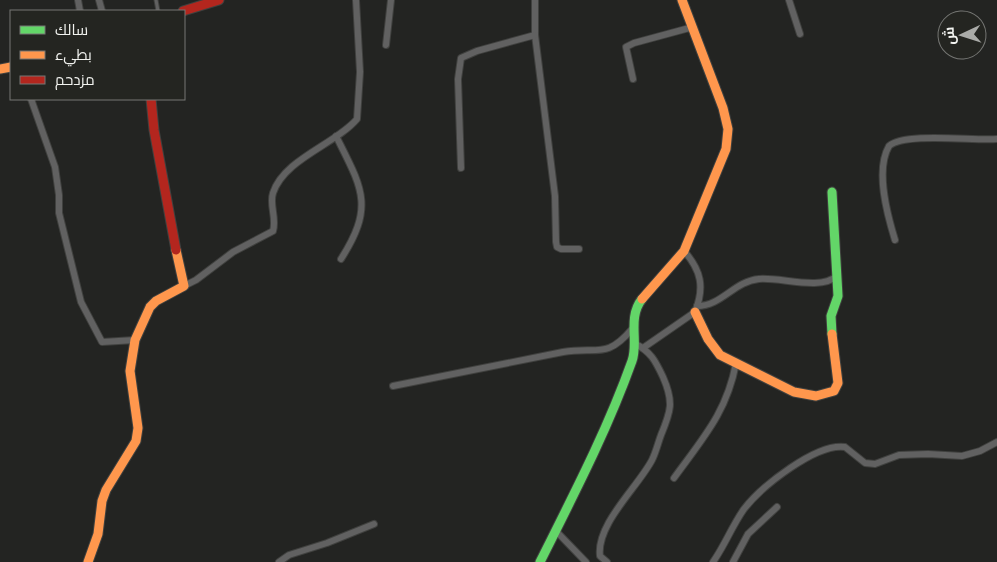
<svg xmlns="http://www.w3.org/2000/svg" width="997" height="562" font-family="'PT Sans Narrow',Cairo,sans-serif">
	<rect width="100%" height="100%" fill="#232422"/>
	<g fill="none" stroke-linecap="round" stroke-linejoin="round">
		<defs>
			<path id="lane" d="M156 0 158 11"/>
			<g id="street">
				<path d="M78 0 80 11"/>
				<path d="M99 0 102 11"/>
				<path d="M535 0V35L555 196 556 242 557 247 561 249H579"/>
				<path d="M789 0 800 34"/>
				<path d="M386 45 391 0"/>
				<path d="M633 79 626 47 634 43 693 27"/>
				<path d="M31 99 55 167 59 195V213L81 302 102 342 135 340"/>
				<path d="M336 136C362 188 375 206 341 259"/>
				<path d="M461 168 458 79 461 58 477 51 535 35"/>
				<path d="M895 240C887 214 875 170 889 146 905 132 974 141 997 139"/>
				<path d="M184 286 196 280 233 252 273 231C277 218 269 205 273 193 284 159 336 144 357 119L360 72 356 0"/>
				<path d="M697 306C722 306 734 281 759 279 781 277 820 291 837 276"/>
				<path d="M643 348 695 312C705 287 701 270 684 251"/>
				<path d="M393 386 563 352C597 346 606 360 632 329"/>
				<path d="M674 478C703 438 727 412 736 363"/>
				<path d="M556 531 586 562"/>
				<path d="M279 562 289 555 327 543 374 524"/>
				<path d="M607 562 600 556C596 524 638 487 652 460 656 452 658 443 661 435 671 411 674 402 663 377 655 360 651 352 634 343"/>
				<path d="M713 562C725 545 732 526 744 509 762 486 816 443 845 447L865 463 875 464 899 455 928 454 962 456 980 451 997 442"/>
				<path d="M733 562 748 534 777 507"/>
			</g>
			<g id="fast">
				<path d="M832 334 831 316 838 296 832 192"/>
				<path d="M540 562C573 496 607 431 632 361 639 342 627 318 642 299"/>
			</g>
			<g id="slow">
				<path d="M0 69 11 67"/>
				<path d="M642 299 684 251 726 149 728 129 723 108 682 0"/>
				<path d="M695 312 708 339 720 355 794 392 816 396 834 391 838 383 832 334"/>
				<path d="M88 562 98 534 102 501 106 490 136 441 138 428 130 371 135 340 150 307 156 301 184 286 176 250"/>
			</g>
			<g id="jam">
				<path d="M183 11 219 0"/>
				<path d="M151 99 154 130 176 250"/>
			</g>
		</defs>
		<!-- lane casing -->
		<use href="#lane" stroke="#40413f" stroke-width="5"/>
		<!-- street casing -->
		<use href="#street" stroke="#40413f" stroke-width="8"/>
		<!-- fast casing -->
		<use href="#fast" stroke="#40413f" stroke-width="11"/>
		<!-- slow casing -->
		<use href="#slow" stroke="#40413f" stroke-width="11"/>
		<!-- jam casing -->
		<use href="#jam" stroke="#40413f" stroke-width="11"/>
		<!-- lane -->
		<use href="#lane" stroke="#616161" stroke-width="3"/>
		<!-- street -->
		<use href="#street" stroke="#616161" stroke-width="6"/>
		<!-- fast -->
		<use href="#fast" stroke="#63d668" stroke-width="9"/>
		<!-- slow -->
		<use href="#slow" stroke="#ff974d" stroke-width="9"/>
		<!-- jam -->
		<use href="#jam" stroke="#b3261e" stroke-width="9"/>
	</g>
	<!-- legend -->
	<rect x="10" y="10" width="175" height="90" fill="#242521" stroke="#767774"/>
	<rect x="20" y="26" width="25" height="8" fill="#63d668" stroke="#767774"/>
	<text x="55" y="35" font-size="15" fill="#f2f3f0">سالك</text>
	<rect x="20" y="51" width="25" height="8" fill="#ff974d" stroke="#767774"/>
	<text x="55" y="60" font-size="15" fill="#f2f3f0">بطيء</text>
	<rect x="20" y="76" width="25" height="8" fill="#b3261e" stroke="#767774"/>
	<text x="55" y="85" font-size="15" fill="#f2f3f0">مزدحم</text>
	<!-- north arrow -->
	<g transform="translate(962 35) rotate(266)"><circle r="24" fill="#242521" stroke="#767774"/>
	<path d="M0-4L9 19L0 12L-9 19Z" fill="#aaaba8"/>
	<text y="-8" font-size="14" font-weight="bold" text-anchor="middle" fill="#f2f3f0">ش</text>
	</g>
</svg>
